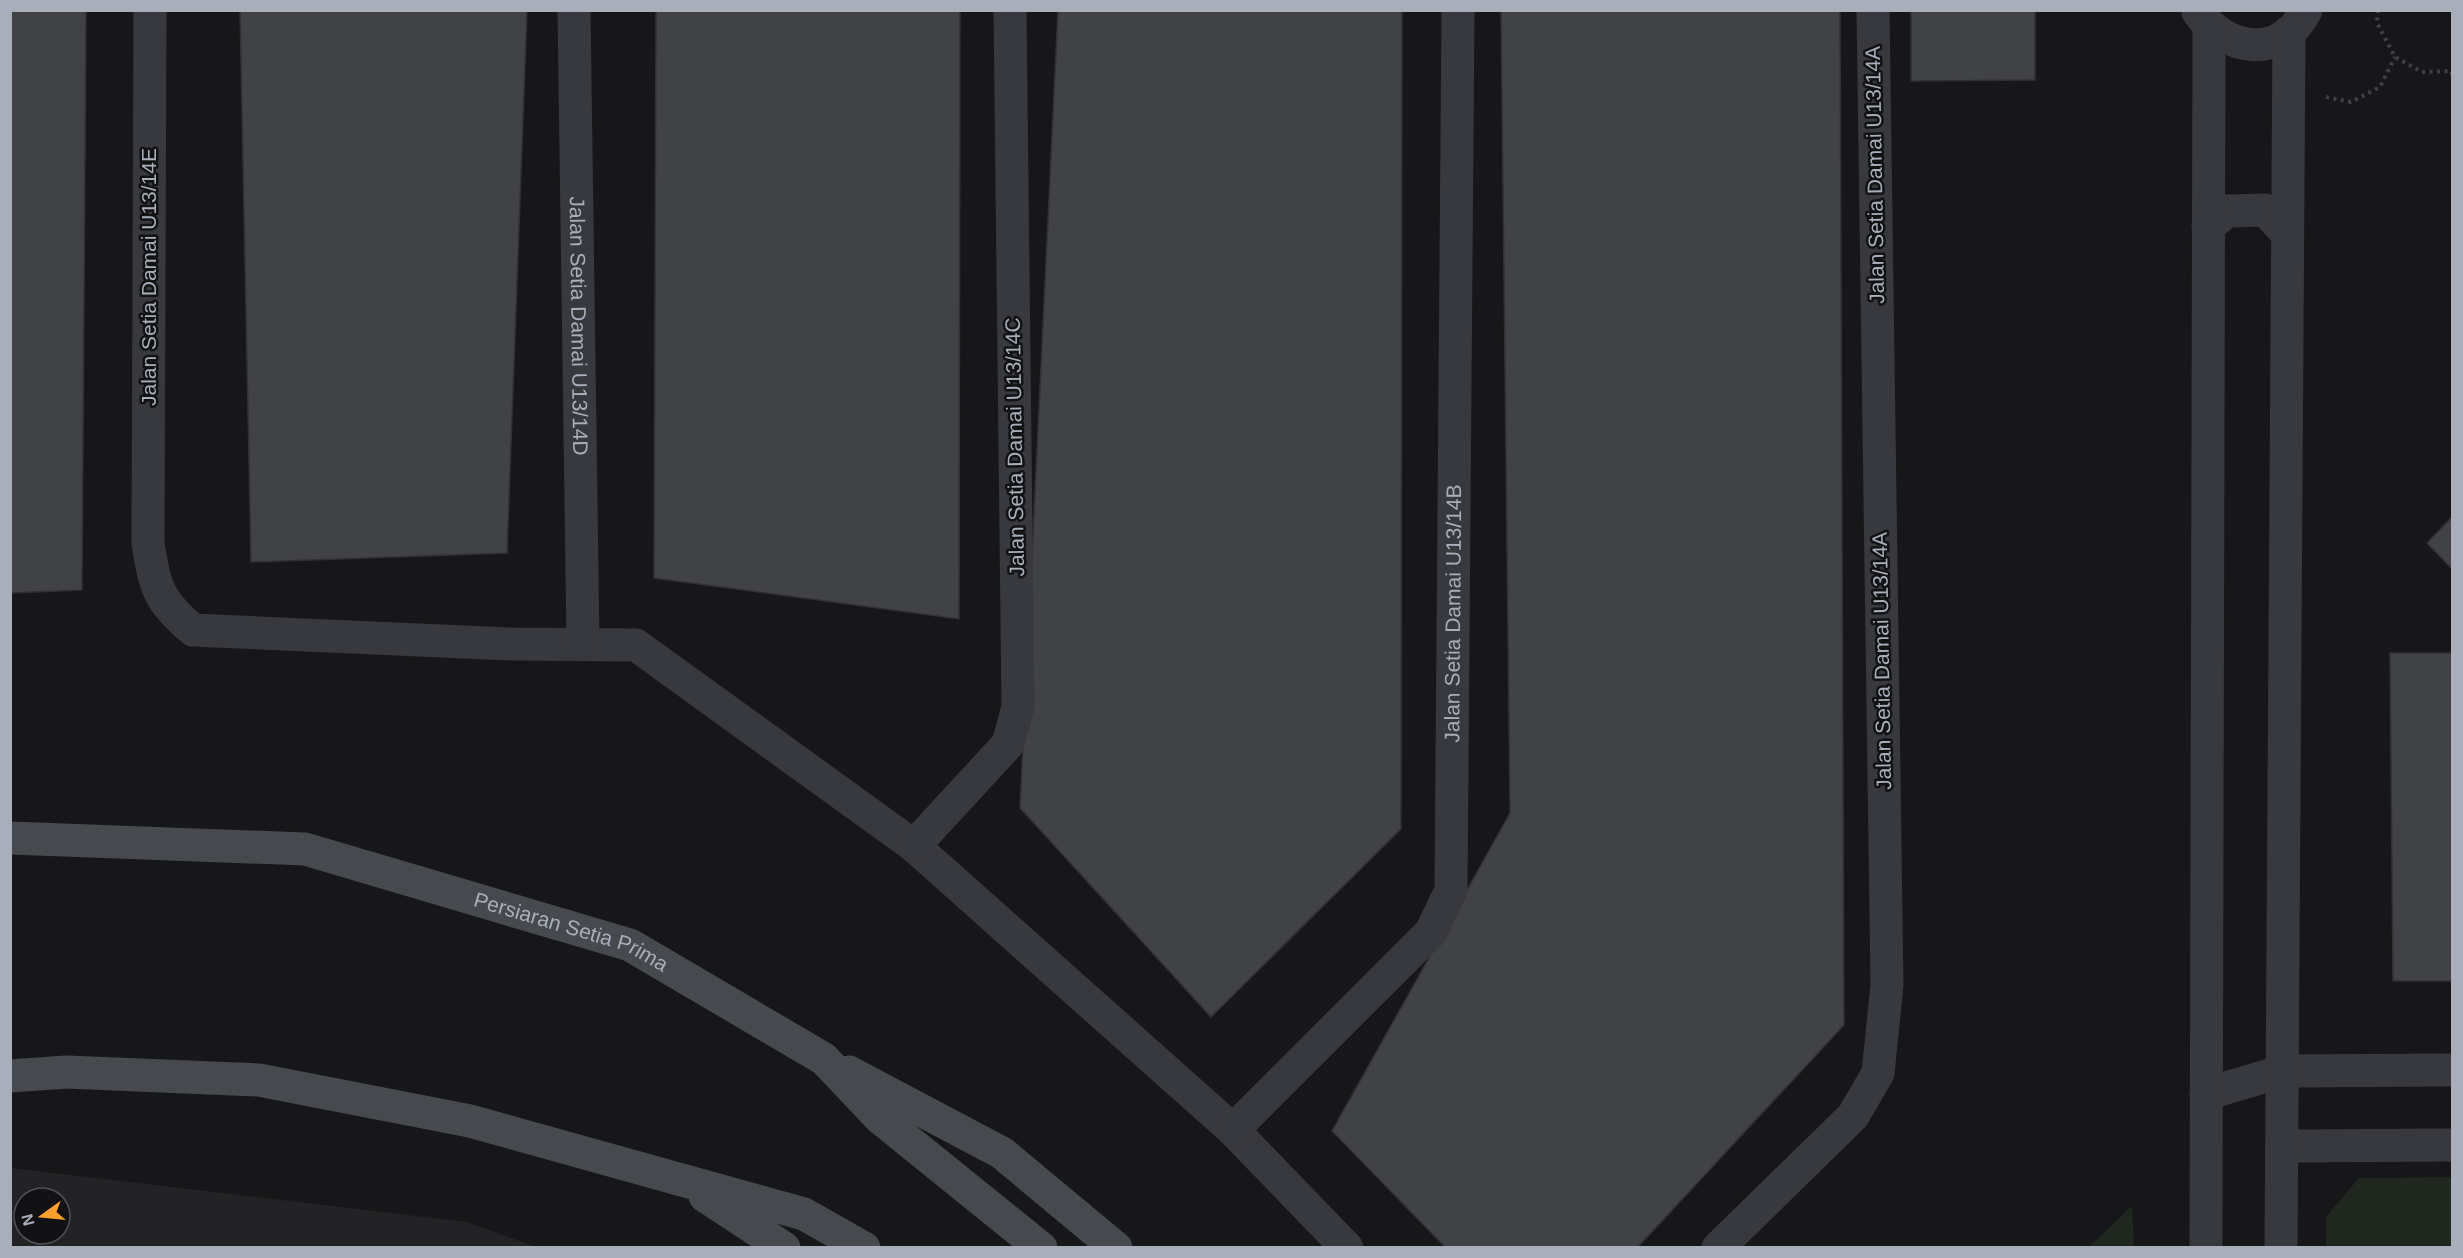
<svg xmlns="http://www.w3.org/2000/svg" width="2463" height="1258" font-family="Arial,sans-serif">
	<rect width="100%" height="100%" fill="#171719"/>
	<!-- built -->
	<path fill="#232326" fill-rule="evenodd" d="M11 1168 467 1222 536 1247H11ZM24 1198H60V1234H24Z"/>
	<!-- green -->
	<g fill="#1f271f">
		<path d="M2452 1177V1247H2326V1217L2359 1178Z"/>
		<path d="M2132 1206 2134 1247H2089Z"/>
	</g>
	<!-- building -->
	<g fill="#414246" stroke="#313135" stroke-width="1.5">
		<path d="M10 10H86L82 590 10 593Z"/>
		<path d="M240 10H527L507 553 251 562Z"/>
		<path d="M656 10H960L959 619 654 578Z"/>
		<path d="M1058 10H1402L1401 829 1211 1017 1020 808Z"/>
		<path d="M1501 10H1840L1844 1025 1637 1248H1446L1332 1131 1510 813Z"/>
		<path d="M1911 10H2035V80L1911 81Z"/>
		<path d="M2452 517V569L2427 543Z"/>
		<path d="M2390 653H2452V981H2393Z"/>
	</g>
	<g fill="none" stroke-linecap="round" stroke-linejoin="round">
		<!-- path -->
		<g stroke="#3e4145" stroke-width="4" stroke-dasharray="3 4.5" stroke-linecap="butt">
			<path d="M2378 10 2377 23 2395 57 2422 72 2452 71"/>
			<path d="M2452 72V79"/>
			<path d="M2326 97 2351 102 2380 87 2395 57"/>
		</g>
		<!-- street -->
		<g stroke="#38393e" stroke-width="33">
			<path d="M150 10 148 543C155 587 158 601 193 630L512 644 636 645 914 846 1233 1130 1347 1248"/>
			<path id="s1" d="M574 10 583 643"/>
			<path d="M2198 12C2227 52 2281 60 2306 10"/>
			<path d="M2208 227 2227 211 2265 210 2287 233"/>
			<path d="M914 846 1008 744 1018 707 1010 10"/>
			<path d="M2206 1094 2283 1071 2452 1070"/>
			<path id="s2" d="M1233 1130 1431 932 1451 890 1458 10"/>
			<path d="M2282 1146 2452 1145"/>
			<path d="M1718 1248 1853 1116 1878 1073 1887 985 1873 10"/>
			<path d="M2206 1248 2209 26"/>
			<path d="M2281 1248 2289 32"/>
		</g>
		<!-- secondary -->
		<g stroke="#46494e" stroke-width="33">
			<path id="s3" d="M10 838 305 849 630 945 824 1059 880 1118 1041 1248"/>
			<path d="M849 1072 1002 1153 1116 1248"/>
			<path d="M10 1076 67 1072 259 1080 470 1121 804 1214 864 1248"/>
			<path d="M705 1196 784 1248"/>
		</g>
	</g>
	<g text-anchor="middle" stroke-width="5" stroke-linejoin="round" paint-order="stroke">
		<!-- street labels -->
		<g font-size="21" fill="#a8afba" stroke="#121214">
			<text transform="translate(1875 175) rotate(-91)" y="7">Jalan Setia Damai U13/14A</text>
			<text transform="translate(149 277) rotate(-90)" y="7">Jalan Setia Damai U13/14E</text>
			<text dy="7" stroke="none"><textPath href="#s1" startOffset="316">Jalan Setia Damai U13/14D</textPath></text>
			<text transform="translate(1015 447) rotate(-91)" y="7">Jalan Setia Damai U13/14C</text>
			<text dy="7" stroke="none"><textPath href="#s2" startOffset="603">Jalan Setia Damai U13/14B</textPath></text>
			<text transform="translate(1882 661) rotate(-91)" y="7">Jalan Setia Damai U13/14A</text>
			<text dy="7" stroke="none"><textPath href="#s3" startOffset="574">Persiaran Setia Prima</textPath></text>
		</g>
	</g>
	<!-- border -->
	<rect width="2463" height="1258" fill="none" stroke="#a8afba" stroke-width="24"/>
	<!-- north arrow -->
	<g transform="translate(42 1216) rotate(255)"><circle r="28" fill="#121214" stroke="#4e5156" stroke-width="1.5"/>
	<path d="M0-4.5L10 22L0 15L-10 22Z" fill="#faa02e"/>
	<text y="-9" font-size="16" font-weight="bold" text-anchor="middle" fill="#a8afba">N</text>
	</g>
</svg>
